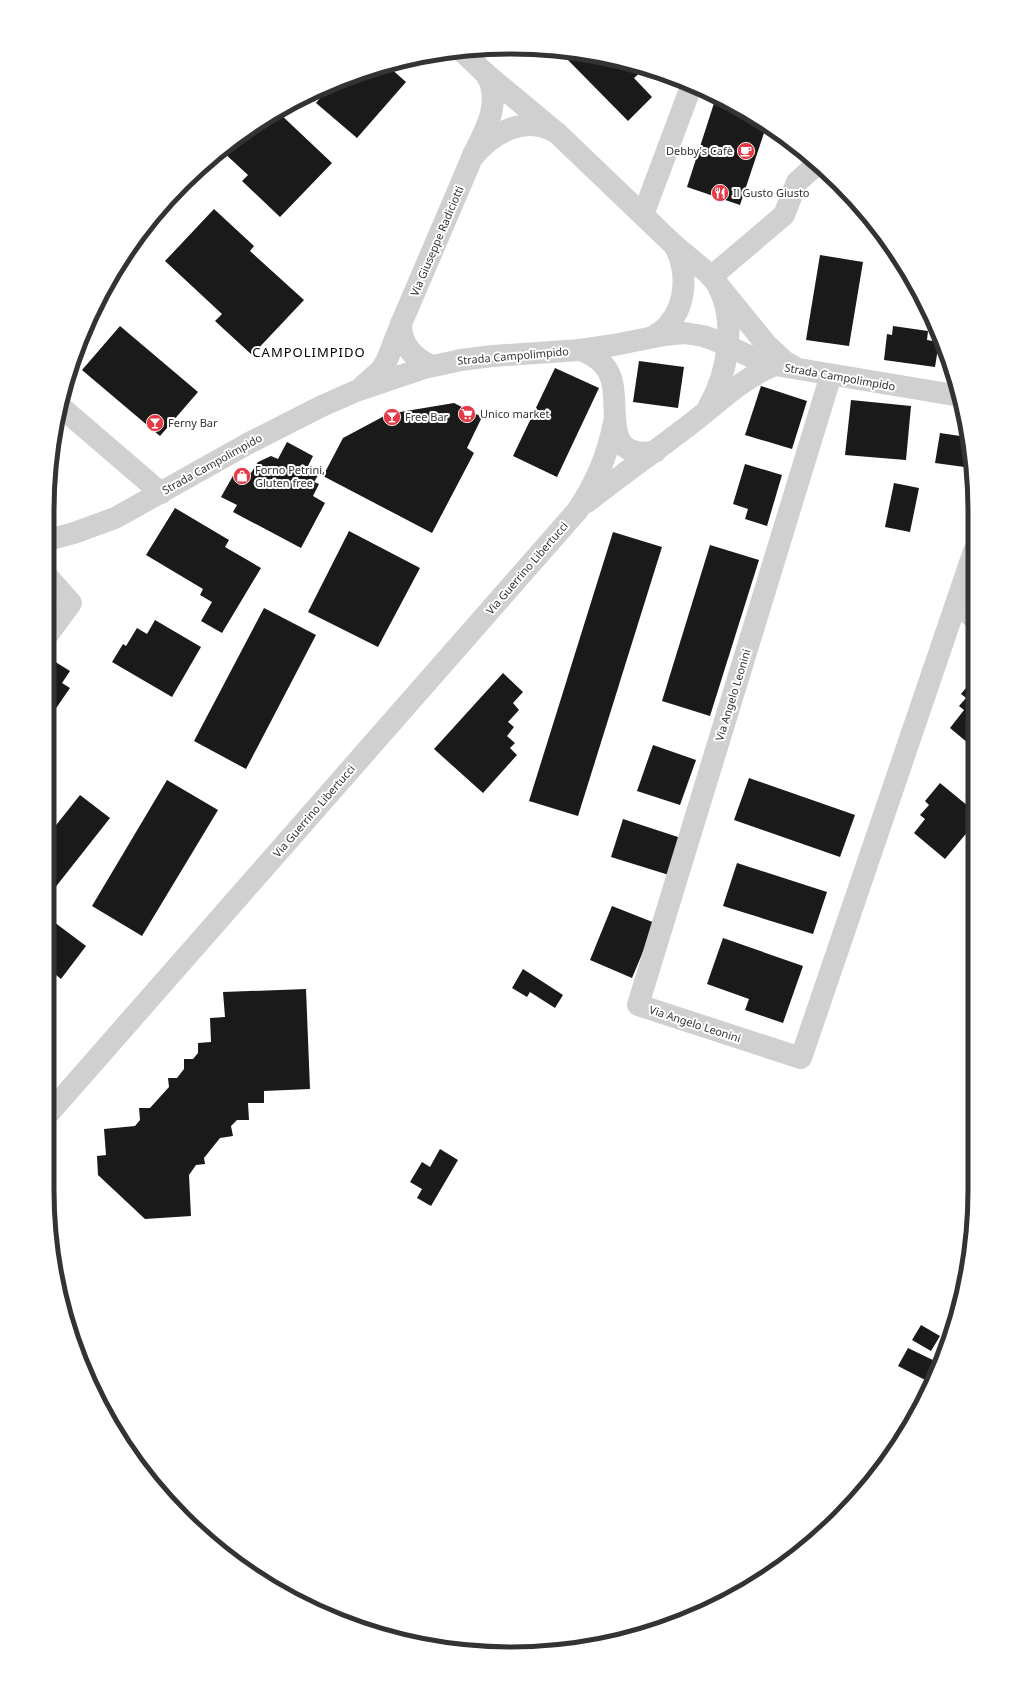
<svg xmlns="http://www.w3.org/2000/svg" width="1022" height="1701" font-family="'Noto Sans',sans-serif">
	<rect width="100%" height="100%" fill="#fff"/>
	<!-- building -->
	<g fill="#1a1a1a">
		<path d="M575 53 602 56 644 69 634 78 652 97 628 121 568 60Z"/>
		<path d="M388 66 406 82 357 138 316 103 324 93 320 89 334 82Z"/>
		<path d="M716 97 767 124 740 205 687 187Z"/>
		<path d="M278 112 332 163 280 217 242 181 248 175 222 151 253 125Z"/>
		<path d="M214 209 254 246 250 251 304 300 252 355 215 321 222 314 165 261Z"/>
		<path d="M820 255 863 262 849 346 806 340Z"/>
		<path d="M120 326 198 392 160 436 82 370Z"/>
		<path d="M893 326 928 331 927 340 939 342 935 367 884 360 887 334 892 335Z"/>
		<path d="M639 361 684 367 678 408 633 402Z"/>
		<path d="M555 368 599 388 557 477 513 456Z"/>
		<path d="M761 386 807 401 792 449 745 435Z"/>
		<path d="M851 400 911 406 906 460 845 455Z"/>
		<path d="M454 403 482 417 467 448 474 453 432 533 323 476 343 438 388 414Z"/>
		<path d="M940 433 967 437 972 468 935 463Z"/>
		<path d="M287 442 313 456 308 466 320 472 314 482 319 484 313 496 325 503 301 548 233 512 237 505 221 497 234 474 244 469 251 473 258 462 271 456 278 459Z"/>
		<path d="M745 464 782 475 767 526 745 519 748 509 733 504Z"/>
		<path d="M894 483 919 488 910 532 885 527Z"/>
		<path d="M175 508 229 540 225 547 261 568 222 633 201 621 212 602 200 595 203 589 146 555Z"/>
		<path d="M349 531 420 568 378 647 308 612Z"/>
		<path d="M613 532 662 547 578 816 529 801Z"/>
		<path d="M710 545 759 560 710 716 662 701Z"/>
		<path d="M264 608 316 635 246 769 194 741Z"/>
		<path d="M155 620 201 647 172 697 112 662 123 644 126 646 137 628 147 634Z"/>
		<path d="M49 658 70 671 62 683 70 688 50 717H49Z"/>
		<path d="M974 671V748L950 728 964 710 959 706 966 698 961 694 970 683 966 680Z"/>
		<path d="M503 673 523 692 513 703 519 710 508 722 514 727 507 736 515 743 510 748 517 755 483 793 434 749Z"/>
		<path d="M653 745 696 760 680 805 637 791Z"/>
		<path d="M749 778 855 815 840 857 734 820Z"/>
		<path d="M167 780 218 810 142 936 92 906Z"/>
		<path d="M940 783 974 811V824L945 859 914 833 925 819 920 815 929 805 925 801Z"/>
		<path d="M80 795 110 818 54 889 50 885 49 834Z"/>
		<path d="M623 819 681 838 669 875 611 857Z"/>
		<path d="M737 863 827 892 813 934 723 906Z"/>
		<path d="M612 906 655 923 632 978 590 960Z"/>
		<path d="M50 919 86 946 61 979 50 970Z"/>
		<path d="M723 938 803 966 783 1023 745 1010 749 999 707 984Z"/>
		<path d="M523 969 563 995 555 1008 530 992 527 997 512 988Z"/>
		<path d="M306 989 310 1089 264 1091V1103H248L249 1120H237L231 1126 233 1136 220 1138 204 1158 205 1164 196 1165 189 1175 191 1216 145 1219 98 1175 97 1156 106 1155 104 1129 135 1126 140 1120 139 1108H150L169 1087 168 1078H177L184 1069V1059H193L198 1053V1043L211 1042 210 1018 225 1017 223 992Z"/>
		<path d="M440 1149 458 1160 431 1206 417 1198 422 1189 410 1182 422 1162 430 1167Z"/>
		<path d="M921 1325 940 1336 931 1351 912 1340Z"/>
		<path d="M945 1339 949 1342 941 1358 936 1355Z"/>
		<path d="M908 1348 939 1363 929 1382 898 1366Z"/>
	</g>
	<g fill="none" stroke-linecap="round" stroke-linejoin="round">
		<!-- service -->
		<path stroke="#d0d0d0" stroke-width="12" d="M955 609 974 625"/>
		<!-- minor -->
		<g stroke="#d0d0d0" stroke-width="22">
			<path d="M463 52 486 74 557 133"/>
			<path d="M472 157C485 131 503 102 486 74"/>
			<path d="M643 215 692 84"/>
			<path d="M711 277 784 215 797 182 815 166"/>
			<path d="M401 324C401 345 413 358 432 366"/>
			<path d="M653 337C658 333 664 330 668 325 687 304 688 269 674 245"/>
			<path d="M580 350C594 355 606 363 611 378 621 407 600 460 655 452"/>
			<path d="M831 375 638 1005 801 1058 974 551"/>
			<path d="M62 408 161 493"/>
			<path d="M708 408C728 373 737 322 718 286"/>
			<path d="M587 502C620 476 654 452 688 426 716 405 742 378 775 365"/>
			<path d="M48 577 71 603 49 633"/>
			<path d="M50 1112 577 511C596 483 608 455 614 422"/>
		</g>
		<!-- tertiary -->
		<g stroke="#d0d0d0" stroke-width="22">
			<path d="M364 385 381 370 387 360 401 324 472 158C493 132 526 114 557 133L674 245 709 274 766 344 784 361 793 366"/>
			<path d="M48 540 74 533 115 518 249 443 322 406 356 391 424 368 461 360 492 356 580 350 614 345 664 335 684 333 703 336 712 339 756 359 775 365 960 396"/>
		</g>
	</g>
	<!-- icons -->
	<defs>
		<symbol id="cafe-disc" viewBox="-11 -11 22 22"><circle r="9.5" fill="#e63946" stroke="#fff"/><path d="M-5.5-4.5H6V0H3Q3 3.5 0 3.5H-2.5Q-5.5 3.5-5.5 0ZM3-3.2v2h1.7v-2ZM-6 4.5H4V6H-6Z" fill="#fff"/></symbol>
		<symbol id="restaurant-disc" viewBox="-11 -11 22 22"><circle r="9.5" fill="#e63946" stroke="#fff"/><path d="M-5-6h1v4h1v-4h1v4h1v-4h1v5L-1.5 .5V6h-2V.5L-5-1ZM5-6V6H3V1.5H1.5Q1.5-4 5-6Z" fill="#fff"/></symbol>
		<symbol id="supermarket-disc" viewBox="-11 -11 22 22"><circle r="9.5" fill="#e63946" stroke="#fff"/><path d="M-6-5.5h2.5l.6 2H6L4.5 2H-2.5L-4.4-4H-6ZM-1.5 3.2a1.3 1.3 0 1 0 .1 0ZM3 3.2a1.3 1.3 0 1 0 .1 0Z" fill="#fff"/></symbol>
		<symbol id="bar-disc" viewBox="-11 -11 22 22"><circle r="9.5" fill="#e63946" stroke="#fff"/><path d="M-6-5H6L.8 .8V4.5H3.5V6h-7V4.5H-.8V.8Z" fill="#fff"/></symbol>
		<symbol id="shop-disc" viewBox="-11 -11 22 22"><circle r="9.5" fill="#e63946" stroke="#fff"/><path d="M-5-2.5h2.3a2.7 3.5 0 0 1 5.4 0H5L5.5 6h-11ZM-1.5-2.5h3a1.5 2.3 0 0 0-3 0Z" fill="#fff"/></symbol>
	</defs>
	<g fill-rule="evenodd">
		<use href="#cafe-disc" x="736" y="141" width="20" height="20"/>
		<use href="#restaurant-disc" x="710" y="183" width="20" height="20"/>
		<use href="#supermarket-disc" x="457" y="404" width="20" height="20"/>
		<use href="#bar-disc" x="382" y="407" width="20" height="20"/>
		<use href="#bar-disc" x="145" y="413" width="20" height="20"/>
		<use href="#shop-disc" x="232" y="466" width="20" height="20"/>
	</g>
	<g text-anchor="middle" stroke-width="4" stroke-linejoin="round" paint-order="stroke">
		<!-- poi labels -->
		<g font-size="11" fill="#333" stroke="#fff" text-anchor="start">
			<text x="733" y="155" text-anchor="end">Debby's Cafè</text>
			<text x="733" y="197">Il Gusto Giusto</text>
			<text x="480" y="418">Unico market</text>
			<text x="405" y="421">Free Bar</text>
			<text x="168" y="427">Ferny Bar</text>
			<text x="255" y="474">Forno Petrini,<tspan x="255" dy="13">Gluten free</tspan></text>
		</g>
		<!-- street labels -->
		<g font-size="11" fill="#333" stroke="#fff">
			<text transform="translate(437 241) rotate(-67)" y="4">Via Giuseppe Radiciotti</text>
			<text transform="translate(513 356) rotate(-5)" y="4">Strada Campolimpido</text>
			<text transform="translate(840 377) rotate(10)" y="4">Strada Campolimpido</text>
			<text transform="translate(212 464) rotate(-29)" y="4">Strada Campolimpido</text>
			<text transform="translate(527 568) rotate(-49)" y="4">Via Guerrino Libertucci</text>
			<text transform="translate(733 695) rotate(-73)" y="4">Via Angelo Leonini</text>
			<text transform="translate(314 811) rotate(-49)" y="4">Via Guerrino Libertucci</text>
			<text transform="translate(695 1024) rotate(18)" y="4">Via Angelo Leonini</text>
		</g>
		<!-- quarter labels -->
		<g font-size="13" letter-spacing="1" fill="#000" stroke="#fff">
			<text x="309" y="357">CAMPOLIMPIDO</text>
		</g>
	</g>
	<!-- crop -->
	<path d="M0 0H1022V1701H0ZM511 54H511A457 457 0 0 1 968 511V1190A457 457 0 0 1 511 1647H511A457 457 0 0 1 54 1190V511A457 457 0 0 1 511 54Z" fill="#fff" fill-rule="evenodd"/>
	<path fill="none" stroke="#333" stroke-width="5" d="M511 54H511A457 457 0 0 1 968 511V1190A457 457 0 0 1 511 1647H511A457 457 0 0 1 54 1190V511A457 457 0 0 1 511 54Z"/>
</svg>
